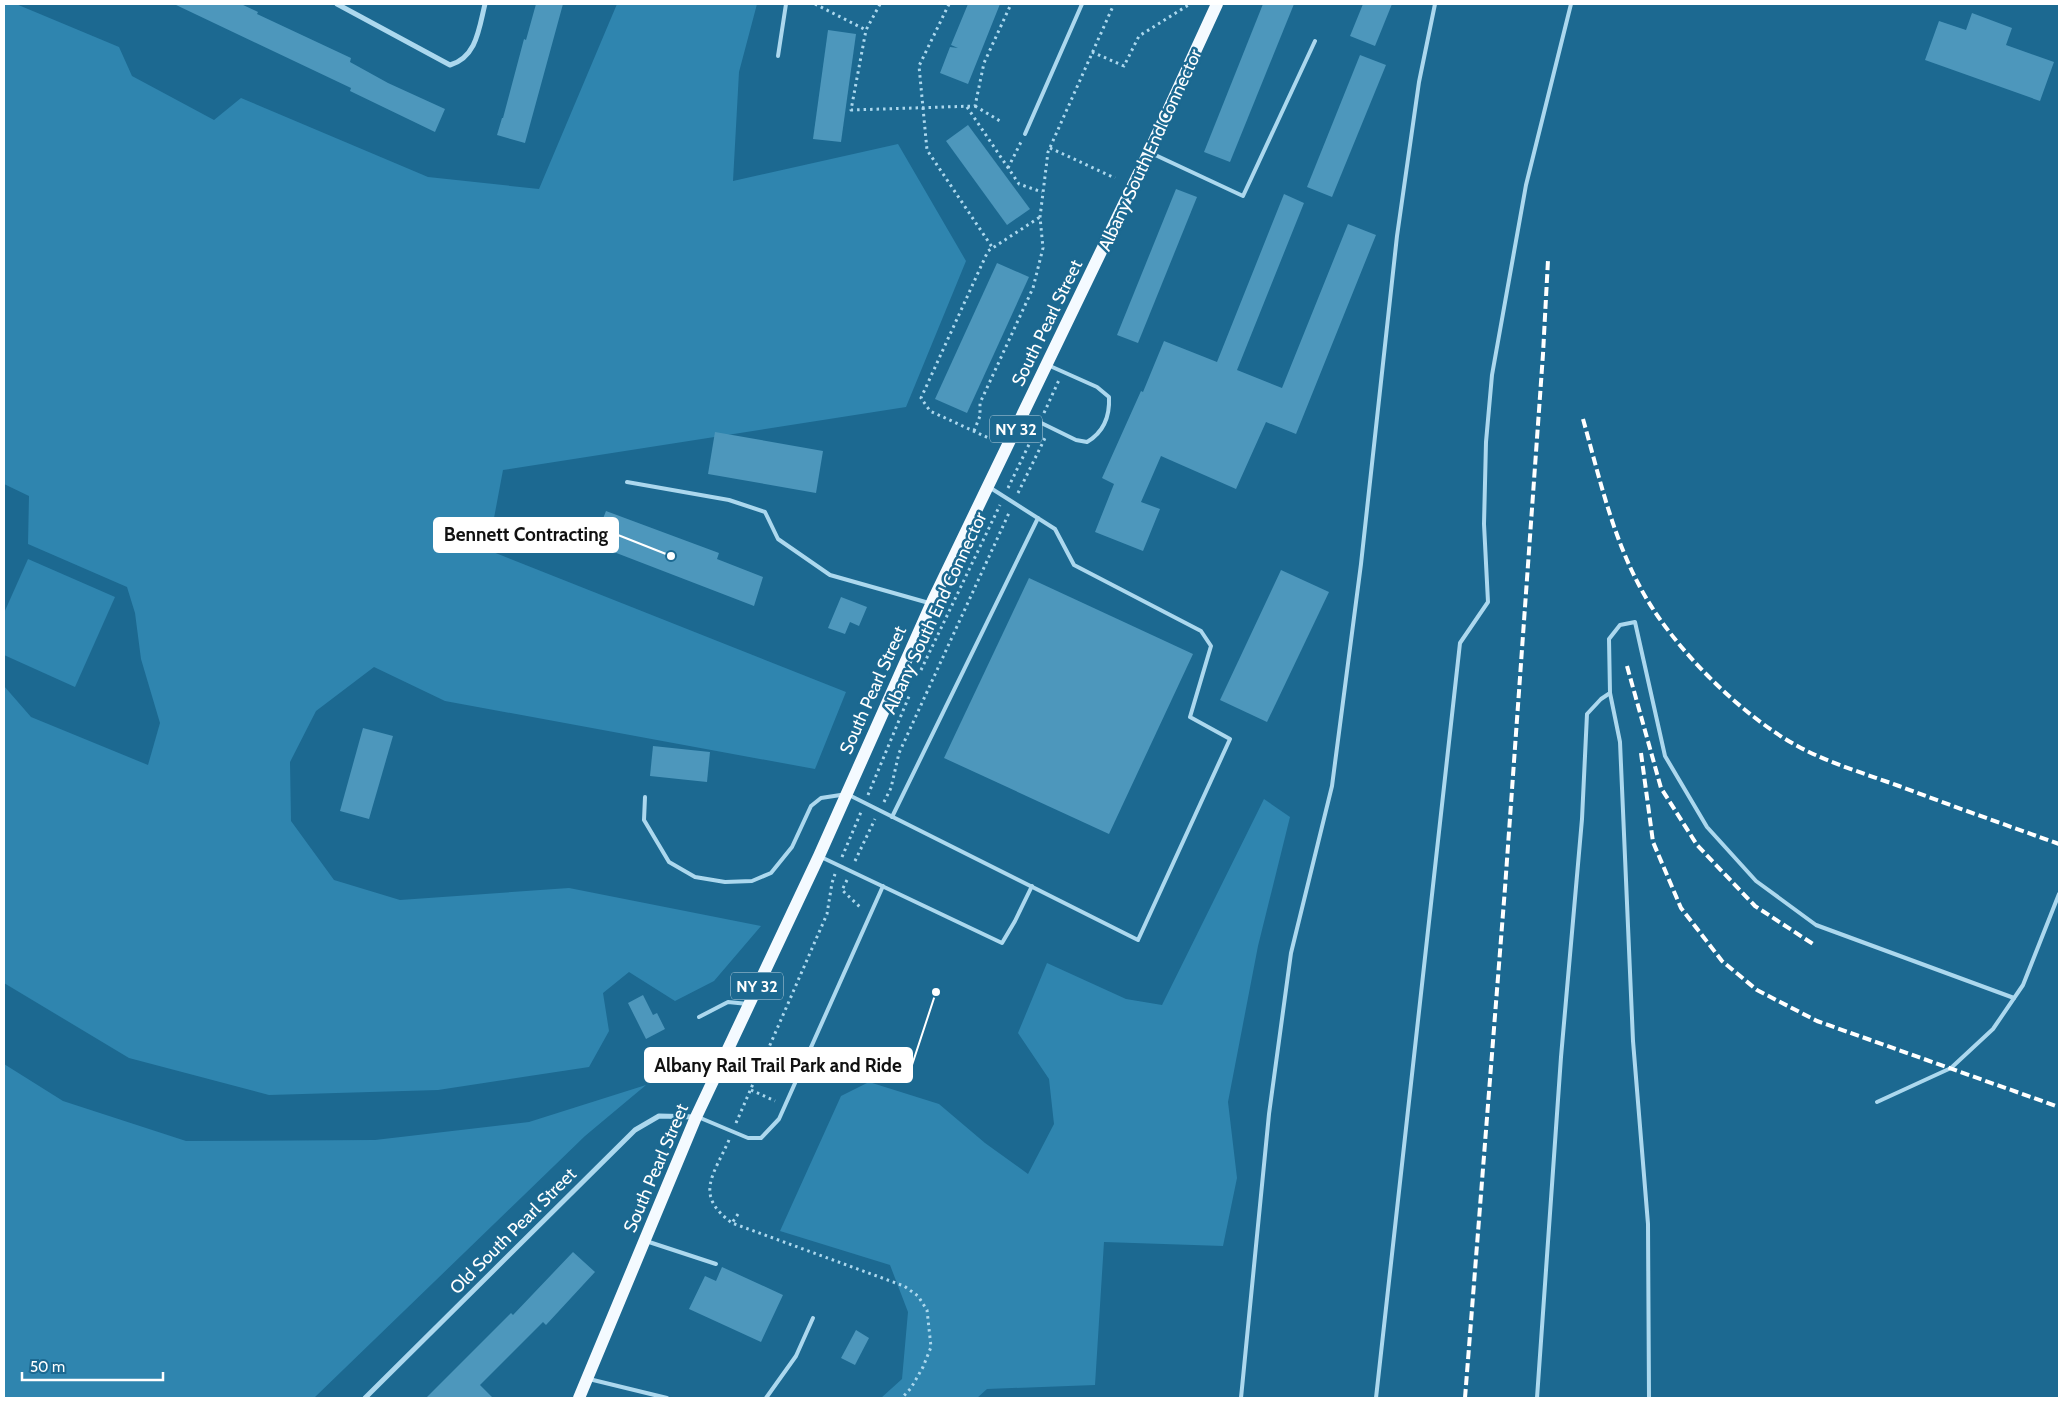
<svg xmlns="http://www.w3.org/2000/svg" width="2063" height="1402" font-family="Cabin,sans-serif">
	<rect width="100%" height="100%" fill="#1c6991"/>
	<!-- green -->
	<g fill="#2f85af">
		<path d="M4 4H16L119 47 132 76 214 120 241 98 428 177 539 189 617 4H757L739 72 733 181 898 144 966 261 906 407 503 470 488 550 846 692 815 769 445 701 374 667 316 711 290 762 291 821 334 880 400 900 569 888 761 926 714 981 675 1001 629 972 603 993 609 1031 589 1067 438 1090 269 1095 129 1058 4 983V686L31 717 148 765 160 723 141 659 135 613 127 587 28 544 29 496 4 484Z"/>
		<path d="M28 559 115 597 75 687 4 655V613Z"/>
		<path d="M1264 799 1290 817 1258 946 1228 1102 1237 1178 1223 1246 1104 1242 1095 1385 987 1389 977 1398H881L902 1379 908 1312 890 1265 780 1231 841 1096 869 1082 939 1104 985 1143 1028 1174 1054 1124 1049 1079 1018 1033 1047 963 1126 999 1162 1005Z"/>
		<path d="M4 1064 63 1101 186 1141 375 1140 529 1122 646 1085 585 1136 314 1398H4Z"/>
	</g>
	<!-- building -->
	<g fill="#4d97bc">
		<path d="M174 4H241L258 12 257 14 351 58 350 62 388 83 445 109 435 132 350 91 351 88Z"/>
		<path d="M536 4H563L525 143 497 135 502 118H503L524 39 526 40Z"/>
		<path d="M968 4H1000L968 84 940 73 950 47 958 48 951 45Z"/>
		<path d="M1263 4H1294L1230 162 1204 152Z"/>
		<path d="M1363 4H1392L1375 46 1350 36Z"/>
		<path d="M1972 13 2012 28 2006 45 2054 62 2040 101 1925 60 1939 21 1966 30Z"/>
		<path d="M828 30 856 34 841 142 813 139Z"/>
		<path d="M1360 55 1386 65 1332 197 1307 187Z"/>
		<path d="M968 125 1030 209 1007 225 946 141Z"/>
		<path d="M1176 189 1197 197 1138 343 1117 335Z"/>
		<path d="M1284 194 1304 203 1237 370 1282 388 1348 224 1376 235 1296 434 1266 422 1236 489 1161 456 1141 502 1160 509 1143 551 1095 532 1114 484 1102 478 1141 391 1143 392 1164 341 1217 362Z"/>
		<path d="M997 263 1029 277 967 413 935 399Z"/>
		<path d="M715 432 823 451 816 493 708 474Z"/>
		<path d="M606 511 719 553 717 559 763 577 754 606 593 544Z"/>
		<path d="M1281 570 1329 592 1267 722 1220 700Z"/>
		<path d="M1029 578 1193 654 1109 834 944 758Z"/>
		<path d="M841 597 867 607 859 626 850 622 845 634 828 628Z"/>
		<path d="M363 728 393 736 369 819 340 811Z"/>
		<path d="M653 746 710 752 707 782 650 776Z"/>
		<path d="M643 995 653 1015 657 1013 665 1029 646 1039 628 1003Z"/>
		<path d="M573 1252 595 1272 546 1325 543 1322 480 1385 493 1398H426L511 1313 513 1315Z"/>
		<path d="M722 1267 783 1295 761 1342 689 1309 705 1276 716 1281Z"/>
		<path d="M856 1330 869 1338 855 1365 841 1358Z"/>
	</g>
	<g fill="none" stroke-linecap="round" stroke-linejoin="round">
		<!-- path -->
		<g stroke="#acd8ee" stroke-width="3" stroke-dasharray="2.5 4" stroke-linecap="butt">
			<path d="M815 4 866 30"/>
			<path d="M880 4 866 30 851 110 975 106 984 63 1011 4"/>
			<path d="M949 4 919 66 927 150 992 247"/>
			<path d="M1092 52 1124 66 1139 36 1190 4"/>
			<path d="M975 106 1000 121"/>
			<path d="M967 107 1019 184 1042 192"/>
			<path d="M1050 148 1115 178"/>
			<path d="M1008 168 1021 142"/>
			<path d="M1044 413 1059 380"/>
			<path d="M974 431 980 416V403L1033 288 1043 248 1040 217 1048 152 1114 4"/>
			<path d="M993 440 930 411 921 398 988 251 1040 217"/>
			<path d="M1008 488 1036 430"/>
			<path d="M1018 493 1046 436"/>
			<path d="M921 670 1000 505"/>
			<path d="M868 795 910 694"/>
			<path d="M884 802 891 788 899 753 1009 513"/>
			<path d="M842 857 861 812"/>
			<path d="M855 861 875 819"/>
			<path d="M847 880 842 890 862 909"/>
			<path d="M751 1090 775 1101"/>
			<path d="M736 1123 827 914 832 883 835 874"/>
			<path d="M729 1140C713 1176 694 1195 732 1223"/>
			<path d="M738 1214 732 1223 904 1286 918 1296 927 1310 931 1347 923 1367 911 1388 902 1398"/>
		</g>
		<!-- lane -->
		<g stroke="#acd8ee" stroke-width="4">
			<path d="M778 56 786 4"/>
			<path d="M1025 134 1082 4"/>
			<path d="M1151 153 1243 196 1315 41"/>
			<path d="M1025 415 1076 440 1087 442C1104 432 1110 417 1109 397L1097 387 1050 366"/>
			<path d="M627 482 729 500 765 512 778 539 830 575 929 603"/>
			<path d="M1610 693 1620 742 1633 1041 1648 1224 1649 1398"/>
			<path d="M645 797 644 820 669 862 695 877 725 882 752 881 771 873 792 847 811 806 821 798 847 794 1138 940 1230 739 1190 717 1211 646 1201 631 1074 565 1055 529 989 487"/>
			<path d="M892 817 1038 518"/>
			<path d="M821 857 1002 943 1015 921 1032 886"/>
			<path d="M699 1017 728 1002 748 1004"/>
			<path d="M1877 1102 1951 1068 1993 1029 2023 985 2059 894"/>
			<path d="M698 1117 748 1138H761L779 1119 883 886"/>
			<path d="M646 1241 716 1264"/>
			<path d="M589 1379 667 1398"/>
			<path d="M766 1398 796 1356 813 1318"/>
			<path d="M1241 1398 1269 1114 1291 953 1332 786 1361 564 1397 236 1419 82 1435 4"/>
			<path d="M1376 1398 1460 643 1488 602 1484 524 1486 442 1492 375 1526 185 1571 4"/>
			<path d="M1537 1398 1561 1057 1582 819 1587 714 1601 699 1610 693 1609 639 1620 625 1635 622 1665 756 1707 827 1756 881 1816 925 2014 998"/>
		</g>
		<!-- street -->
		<g stroke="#acd8ee" stroke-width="5">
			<path d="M337 4 450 65C477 57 479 28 485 4"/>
			<path d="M365 1398 635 1130 659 1116 696 1117"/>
		</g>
		<!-- primary -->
		<path stroke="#f4faff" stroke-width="12" d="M579 1398 696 1117 819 856 934 598 1149 152 1217 4"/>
		<!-- rail -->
		<g stroke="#fff" stroke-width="4" stroke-dasharray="9 4" stroke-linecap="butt">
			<path d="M1583 419C1599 476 1612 535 1640 587 1671 646 1742 717 1801 748 1832 764 1866 774 1899 786 1952 806 2006 825 2059 844"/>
			<path d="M1627 666 1661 788 1697 845 1755 906 1813 944"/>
			<path d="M1641 753 1653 842 1681 908 1722 961 1757 990 1817 1021 2059 1107"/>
			<path d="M1465 1398 1505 888 1543 354 1548 260"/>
		</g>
	</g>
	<g text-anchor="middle" stroke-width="5" stroke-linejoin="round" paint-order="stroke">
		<!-- shield labels -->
		<g fill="#1c6991" stroke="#bbd2de" stroke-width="1">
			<rect x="990" y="415.5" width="52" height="27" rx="4"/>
			<rect x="731" y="972.5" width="52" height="27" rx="4"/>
		</g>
		<g font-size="16" font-weight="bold" fill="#fff">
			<text x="1016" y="435">NY 32</text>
			<text x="757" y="992">NY 32</text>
		</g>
		<!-- street labels -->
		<g font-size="18" fill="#fff" stroke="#1c6991">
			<text transform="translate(1150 150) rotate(-65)" y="6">Albany South End Connector</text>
			<text transform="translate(1047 323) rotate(-64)" y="6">South Pearl Street</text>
			<text transform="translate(935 613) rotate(-65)" y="6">Albany South End Connector</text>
			<text transform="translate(873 690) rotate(-66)" y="6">South Pearl Street</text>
			<text transform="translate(656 1168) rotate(-67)" y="6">South Pearl Street</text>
			<text transform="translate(513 1231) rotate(-45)" y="6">Old South Pearl Street</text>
		</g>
	</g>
	<!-- callouts -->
	<path fill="none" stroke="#fff" stroke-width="2" d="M671 556L618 535M936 992L912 1065"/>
	<g fill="#fff" stroke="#1c6991" stroke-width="2">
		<circle cx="671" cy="556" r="5"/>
		<circle cx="936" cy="992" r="5"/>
	</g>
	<g fill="#fff" stroke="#fff" stroke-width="2">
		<rect x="434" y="518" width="184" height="34" rx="5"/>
		<rect x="645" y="1048" width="267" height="34" rx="5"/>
	</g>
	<g font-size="19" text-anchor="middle" font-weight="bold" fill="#111">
		<text x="526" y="541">Bennett Contracting</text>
		<text x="778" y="1072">Albany Rail Trail Park and Ride</text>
	</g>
	<!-- border -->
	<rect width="2063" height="1402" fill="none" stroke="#ffffff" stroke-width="10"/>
	<!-- scale -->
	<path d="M22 1372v8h141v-8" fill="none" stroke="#ffffff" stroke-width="2.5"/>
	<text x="30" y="1372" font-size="15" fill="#ffffff" stroke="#1c6991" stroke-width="4" paint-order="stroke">50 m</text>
</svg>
